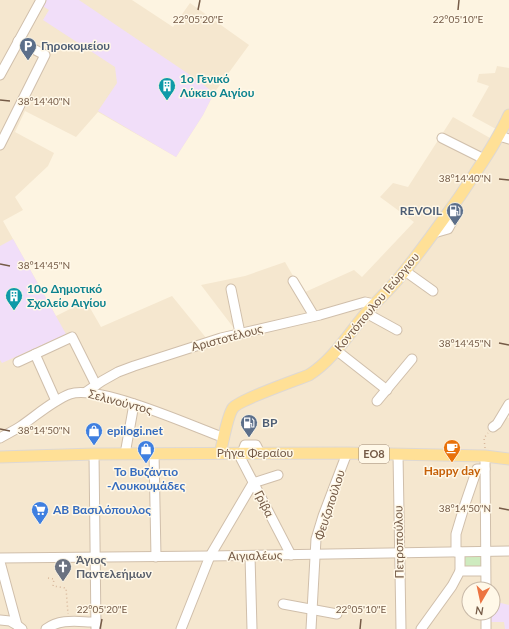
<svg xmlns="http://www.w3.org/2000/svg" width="509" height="629" font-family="Lato,sans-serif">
	<rect width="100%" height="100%" fill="#fdf4e1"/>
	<!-- residential -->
	<path fill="#f5e7cf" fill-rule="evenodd" d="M0 0H132L173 27 190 3 249 45 214 93 203 115 176 157 98 112 76 137 25 111 15 132 54 153 48 166 15 197 23 210 3 221 56 316 86 301 101 327 172 296 207 339 236 331 201 285 245 276 285 262 303 293 354 270 362 277 414 222 380 197 393 183 408 187 453 117 490 138 496 129 472 116 489 86 477 82 479 74 495 73 497 66 509 68V404L502 416 509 418V629H0ZM469 589H493V613H469Z"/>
	<!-- education -->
	<g fill="#f1def9">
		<path d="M44 0H79L196 79 214 93 203 115 176 157 98 111 117 83 115 67 43 20 49 10 41 5Z"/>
		<path d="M13 239 66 334 2 363 0 360V246Z"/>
		<path d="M493 601 509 605V629H505L504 622H491V613H493Z"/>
	</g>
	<!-- green -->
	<path fill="#ceebbf" d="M481 554V568L463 569 462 555Z"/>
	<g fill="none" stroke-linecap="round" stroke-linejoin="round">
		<defs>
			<g id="minor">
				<path d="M0 75 41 0"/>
				<path d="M499 136 509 139"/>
				<path d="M442 138 484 159"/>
				<path d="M0 145 45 55 18 41"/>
				<path d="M434 233 448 229 453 220 452 207"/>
				<path d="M405 271 433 291"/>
				<path d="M293 281 314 316"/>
				<path d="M231 289 240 333"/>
				<path d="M366 313 397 330"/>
				<path d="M336 350 387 390"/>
				<path d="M35 354 56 401"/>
				<path d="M18 362 72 337 96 385"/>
				<path d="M86 392 102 381 118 372 134 366 221 338 320 315 365 302 374 304"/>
				<path d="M377 401 412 359"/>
				<path d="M493 427 497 424 509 404"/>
				<path d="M0 438C7 434 15 430 21 426 37 415 52 401 70 394 98 384 193 426 224 438"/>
				<path d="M154 453 156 557"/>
				<path d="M238 453 291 555"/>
				<path d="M242 453 245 445H256L260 453"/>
				<path d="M94 454 96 629"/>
				<path d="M125 454 134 404"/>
				<path d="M398 454 401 629"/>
				<path d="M485 456 486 589"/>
				<path d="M456 552V534L465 504 477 469H485"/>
				<path d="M460 552V571"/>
				<path d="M250 556 252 629"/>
				<path d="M0 558 210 556 509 551"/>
				<path d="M0 562 17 625 22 629"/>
				<path d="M283 604 337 614"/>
				<path d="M486 613V629"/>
				<path d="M0 620 10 621 17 625"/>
				<path d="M46 629C61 618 78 622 96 622"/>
				<path d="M181 629 210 556 253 483 278 475"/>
				<path d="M311 629 316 539 323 516 347 453"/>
				<path d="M421 629 452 586 460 571H485"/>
			</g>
			<g id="major">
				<path d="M220 453C223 443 227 416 233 408 239 400 296 380 309 375 333 360 349 333 367 312 377 301 388 291 398 279 420 253 440 224 460 196 477 170 496 144 509 115"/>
				<path d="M0 457 94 454 347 453 485 456 509 459"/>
			</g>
		</defs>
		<!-- minor casing -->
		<use href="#minor" stroke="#d0bfab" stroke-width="11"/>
		<!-- major casing -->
		<use href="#major" stroke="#ded8d3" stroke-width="13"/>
		<!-- path -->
		<g stroke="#d8b79b" stroke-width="1.5" stroke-dasharray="1 3" stroke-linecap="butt">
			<path d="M485 448 484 438 488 433"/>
			<path d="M48 578 54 579 53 586 66 588 68 614"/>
		</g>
		<!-- minor -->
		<use href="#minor" stroke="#fff" stroke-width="9"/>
		<!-- major -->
		<use href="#major" stroke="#ffe096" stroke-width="11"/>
	</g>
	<!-- ticks -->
	<path fill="none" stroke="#755b47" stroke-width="1.5" d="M198 10 200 0M458 10 459 0M0 100 10 101M499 179 509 180M0 264 10 266M499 343 509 345M0 429 10 431M499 508 509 510M100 629 102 619M360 629 361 619"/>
	<!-- icons -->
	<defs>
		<symbol id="parking-pin" viewBox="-11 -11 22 30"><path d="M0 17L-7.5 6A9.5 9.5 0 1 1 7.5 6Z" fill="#5c6f8a" stroke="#fff8e8"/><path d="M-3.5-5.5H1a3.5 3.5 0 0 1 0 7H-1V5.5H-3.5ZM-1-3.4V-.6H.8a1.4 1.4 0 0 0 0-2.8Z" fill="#fff"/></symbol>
		<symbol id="building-pin" viewBox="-11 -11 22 30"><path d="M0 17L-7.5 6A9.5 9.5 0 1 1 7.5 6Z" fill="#0f9aa8" stroke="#fff8e8"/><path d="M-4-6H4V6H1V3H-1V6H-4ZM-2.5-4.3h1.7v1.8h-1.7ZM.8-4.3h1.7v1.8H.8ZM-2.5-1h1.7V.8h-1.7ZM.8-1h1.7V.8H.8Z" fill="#fff"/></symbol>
		<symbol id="fuel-pin" viewBox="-11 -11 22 30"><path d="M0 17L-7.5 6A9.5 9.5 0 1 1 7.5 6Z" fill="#5c6f8a" stroke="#fff8e8"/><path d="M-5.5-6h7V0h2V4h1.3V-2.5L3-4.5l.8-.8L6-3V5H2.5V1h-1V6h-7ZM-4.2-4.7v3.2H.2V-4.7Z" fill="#fff"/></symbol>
		<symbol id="shop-pin" viewBox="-11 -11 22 30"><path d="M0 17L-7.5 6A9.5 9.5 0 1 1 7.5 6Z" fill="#3f7fe0" stroke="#fff8e8"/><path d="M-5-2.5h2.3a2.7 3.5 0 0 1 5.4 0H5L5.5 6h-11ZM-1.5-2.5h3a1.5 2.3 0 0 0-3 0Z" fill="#fff"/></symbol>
		<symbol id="cafe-pin" viewBox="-11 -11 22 30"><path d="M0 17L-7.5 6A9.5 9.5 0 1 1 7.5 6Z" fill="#e8710a" stroke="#fff8e8"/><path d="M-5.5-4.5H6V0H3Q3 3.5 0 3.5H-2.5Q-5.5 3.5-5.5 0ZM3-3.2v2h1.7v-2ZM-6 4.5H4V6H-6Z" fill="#fff"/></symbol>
		<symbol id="supermarket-pin" viewBox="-11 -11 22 30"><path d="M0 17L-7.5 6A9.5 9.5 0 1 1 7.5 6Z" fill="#3f7fe0" stroke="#fff8e8"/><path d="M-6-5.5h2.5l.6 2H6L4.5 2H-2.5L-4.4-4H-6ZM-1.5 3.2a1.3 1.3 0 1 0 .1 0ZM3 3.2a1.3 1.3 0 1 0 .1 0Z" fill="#fff"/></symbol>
		<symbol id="church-pin" viewBox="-11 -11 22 30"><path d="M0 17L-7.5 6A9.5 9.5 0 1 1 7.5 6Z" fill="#6b7280" stroke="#fff8e8"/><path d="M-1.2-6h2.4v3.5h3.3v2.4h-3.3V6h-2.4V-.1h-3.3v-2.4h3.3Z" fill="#fff"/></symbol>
	</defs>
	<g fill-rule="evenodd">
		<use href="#parking-pin" x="18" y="36" width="20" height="27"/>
		<use href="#building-pin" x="157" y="76" width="20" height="27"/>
		<use href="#fuel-pin" x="445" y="201" width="20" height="27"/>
		<use href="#building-pin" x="4" y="286" width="20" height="27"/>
		<use href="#fuel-pin" x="239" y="413" width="20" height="27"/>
		<use href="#shop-pin" x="84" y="421" width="20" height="27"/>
		<use href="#cafe-pin" x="442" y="438" width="20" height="27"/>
		<use href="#shop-pin" x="136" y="439" width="20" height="27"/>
		<use href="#supermarket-pin" x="30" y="500" width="20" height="27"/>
		<use href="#church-pin" x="53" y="557" width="20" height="27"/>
	</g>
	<g text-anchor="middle" stroke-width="3" stroke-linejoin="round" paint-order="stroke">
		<!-- shield labels -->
		<rect fill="#fff8e8" stroke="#9e8a77" stroke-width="1" x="359" y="445" width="30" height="18" rx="3"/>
		<g font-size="11" font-weight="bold" fill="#755b47">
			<text x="374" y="458">ΕΟ8</text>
		</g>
		<!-- service labels -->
		<g font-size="12" font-weight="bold" fill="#4e5e75" stroke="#fff8e8" text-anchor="start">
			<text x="41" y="50">Γηροκομείου</text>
			<text x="442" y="215" text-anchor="end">REVOIL</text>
			<text x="262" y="427">BP</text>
		</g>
		<!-- culture labels -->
		<g font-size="12" font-weight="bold" fill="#0d838f" stroke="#fff8e8" text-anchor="start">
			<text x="180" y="83">1o Γενικό<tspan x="180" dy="14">Λύκειο Αιγίου</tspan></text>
			<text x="27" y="293">10o Δημοτικό<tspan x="27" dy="14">Σχολείο Αιγίου</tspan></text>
		</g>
		<!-- street labels -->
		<g font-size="12" fill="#755b47" stroke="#fff8e8">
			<text transform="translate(377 302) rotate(-50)" y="4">Κοντόπουλου Γεώργιου</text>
			<text transform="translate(227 338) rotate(-15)" y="4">Αριστοτέλους</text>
			<text transform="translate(120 402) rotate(15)" y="4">Σελινούντος</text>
			<text x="255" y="457">Ρήγα Φεραίου</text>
			<text transform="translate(264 504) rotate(63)" y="4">Γρίβα</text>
			<text transform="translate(330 505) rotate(-72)" y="4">Φευζοπούλου</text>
			<text transform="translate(399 542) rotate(-91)" y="4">Πετροπούλου</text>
			<text transform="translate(255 556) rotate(-1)" y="4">Αιγιαλέως</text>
		</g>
		<!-- shop labels -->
		<g font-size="12" font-weight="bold" fill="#366cbe" stroke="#fff8e8" text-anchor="start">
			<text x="107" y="435">epilogi.net</text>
			<text x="146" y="476" text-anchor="middle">Το Βυζάντιο<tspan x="146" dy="14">-Λουκουμάδες</tspan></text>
			<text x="53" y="514">ΑΒ Βασιλόπουλος</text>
		</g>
		<!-- food labels -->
		<g font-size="12" font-weight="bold" fill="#c56008" stroke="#fff8e8">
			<text x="452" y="475">Happy day</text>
		</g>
		<!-- worship labels -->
		<g font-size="12" font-weight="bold" fill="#5b616d" stroke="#fff8e8" text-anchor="start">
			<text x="76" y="564">Άγιος<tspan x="76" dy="14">Παντελεήμων</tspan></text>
		</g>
	</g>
	<g font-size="10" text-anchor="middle" fill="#755b47" stroke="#fff8e8" stroke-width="3" stroke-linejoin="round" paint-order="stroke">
		<text x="458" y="23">22°05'10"E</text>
		<text x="198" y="23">22°05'20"E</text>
		<text x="44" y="105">38°14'40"N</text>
		<text x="465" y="182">38°14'40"N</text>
		<text x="44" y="269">38°14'45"N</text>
		<text x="465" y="347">38°14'45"N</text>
		<text x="44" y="434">38°14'50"N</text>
		<text x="465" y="512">38°14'50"N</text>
		<text x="102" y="613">22°05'20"E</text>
		<text x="361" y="613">22°05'10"E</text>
	</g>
	<!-- north arrow -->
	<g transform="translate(481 601) rotate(189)"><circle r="19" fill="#fff8e8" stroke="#c8b9a8"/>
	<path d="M0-3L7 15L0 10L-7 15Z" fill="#ec7441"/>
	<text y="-6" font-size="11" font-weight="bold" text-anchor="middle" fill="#755b47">N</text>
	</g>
</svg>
